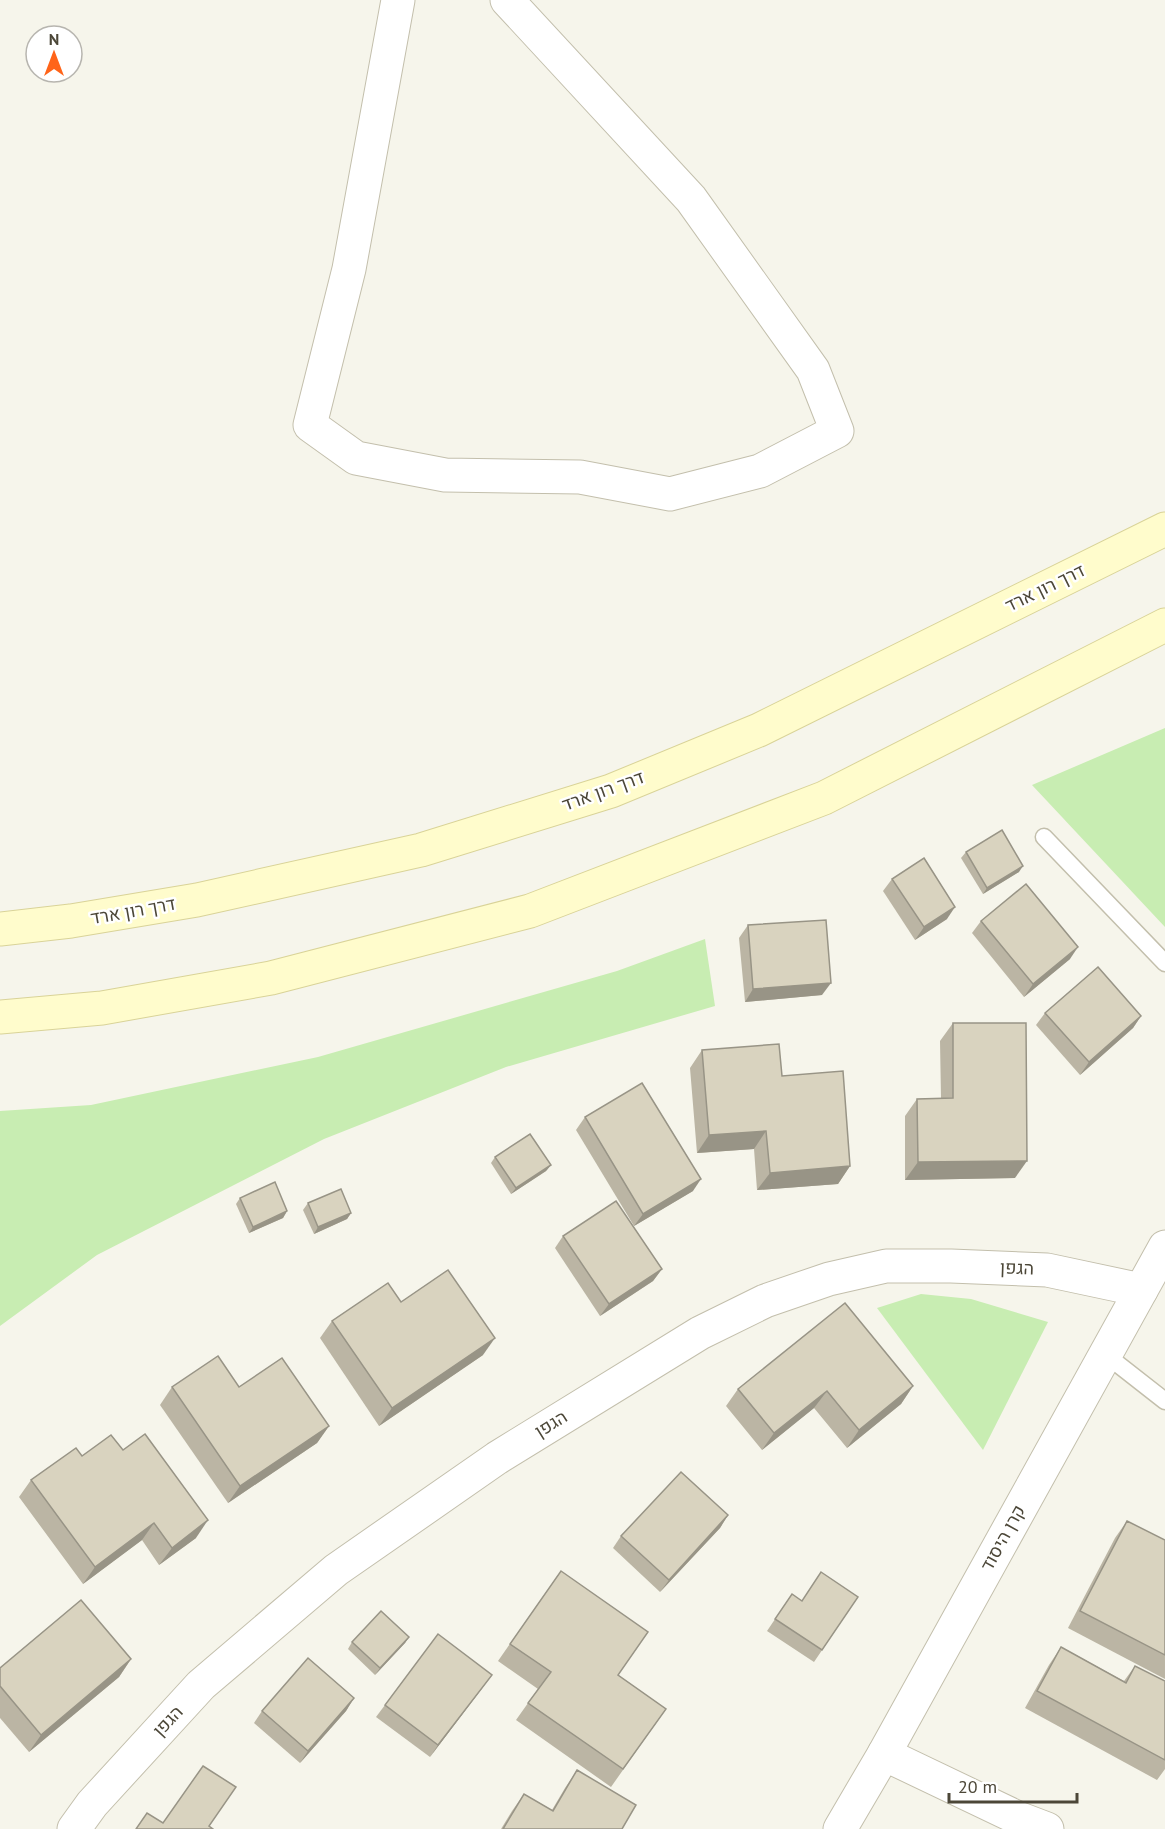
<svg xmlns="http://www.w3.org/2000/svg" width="1165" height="1829" font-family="'PT Sans',Heebo,sans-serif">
	<rect width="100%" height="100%" fill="#f6f5eb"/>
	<!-- green -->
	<g fill="#c8edb2">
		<path d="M1165 728V927L1032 785Z"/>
		<path d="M705 939 715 1006 506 1067 324 1139 97 1255 0 1326V1111L91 1105 318 1057 617 971Z"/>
		<path d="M921 1294 971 1299 1048 1322 983 1450 877 1308Z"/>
	</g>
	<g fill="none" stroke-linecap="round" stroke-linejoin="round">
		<defs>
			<g id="lane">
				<path d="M1044 837 1165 963"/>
				<path d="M1105 1354 1165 1401"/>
			</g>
			<g id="street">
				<path d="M398 0 349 269 310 425 356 458 445 475 580 477 670 494 760 471 837 431 813 370 691 199 507 0"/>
				<path d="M884 1754 1018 1818 1047 1829"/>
				<path d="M74 1829 92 1804 201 1685 336 1570 497 1458 700 1333 765 1301 829 1279 886 1266H951L1047 1270 1141 1290"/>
				<path d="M840 1829 884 1754 1165 1247"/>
			</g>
			<g id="secondary">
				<path d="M0 929 71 921 197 900 421 850 611 791 759 730 1165 529"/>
				<path d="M0 1017 102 1008 271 978 530 911 824 798 1165 625"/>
			</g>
		</defs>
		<!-- lane casing -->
		<use href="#lane" stroke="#c3bfac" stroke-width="19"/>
		<!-- street casing -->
		<use href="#street" stroke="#c3bfac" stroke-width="35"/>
		<!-- secondary casing -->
		<use href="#secondary" stroke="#d9d398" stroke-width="35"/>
		<!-- lane -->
		<use href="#lane" stroke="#fff" stroke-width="16"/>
		<!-- street -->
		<use href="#street" stroke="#fff" stroke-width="33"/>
		<!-- secondary -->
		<use href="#secondary" stroke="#fffccc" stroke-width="33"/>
	</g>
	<!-- wall -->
	<g fill="#bbb5a4">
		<path d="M966 852 1019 872 983 894 961 858Z"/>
		<path d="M892 879 947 919 915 940 883 891Z"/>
		<path d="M981 921 1070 959 1024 997 972 933Z"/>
		<path d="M748 925 822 995 745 1002 739 938Z"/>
		<path d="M1045 1013 1141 1016 1133 1028 1080 1075 1036 1025Z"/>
		<path d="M953 1023 1015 1178 905 1180V1116L917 1099 941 1098 940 1041Z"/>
		<path d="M702 1050 782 1076 850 1166 838 1184 757 1190 754 1149 697 1153 690 1068Z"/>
		<path d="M585 1117 693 1191 634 1226 576 1130Z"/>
		<path d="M495 1157 551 1165 546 1171 511 1194 491 1163Z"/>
		<path d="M240 1198 287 1211 283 1218 249 1233 236 1204Z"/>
		<path d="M308 1203 351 1213 347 1219 314 1234 303 1210Z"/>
		<path d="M563 1236 662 1269 653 1281 600 1316 555 1248Z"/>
		<path d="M332 1321 483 1355 379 1426 320 1338Z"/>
		<path d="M913 1386 901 1404 847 1448 814 1408 762 1450 726 1406 738 1389Z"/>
		<path d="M172 1387H239L329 1426 317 1443 228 1503 160 1405Z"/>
		<path d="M123 1450 196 1538 159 1565 142 1540 83 1584 19 1497 31 1480Z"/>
		<path d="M728 1515 720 1528 660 1592 613 1548 621 1536Z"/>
		<path d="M1127 1521 1165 1540V1679L1068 1628 1115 1538Z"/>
		<path d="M561 1571 618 1675 666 1709 611 1787 516 1720 538 1689 498 1661Z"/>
		<path d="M792 1594 802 1601 858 1597 814 1662 767 1631Z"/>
		<path d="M409 1637 405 1643 375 1675 348 1649 352 1642Z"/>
		<path d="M1061 1647 1124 1681 1135 1666 1165 1681V1769L1157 1780 1025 1708 1049 1665Z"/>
		<path d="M131 1659 119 1677 29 1752 0 1718V1668Z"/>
		<path d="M483 1687 430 1757 376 1717 385 1705Z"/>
		<path d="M354 1698 346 1711 300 1763 254 1723 262 1711Z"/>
		<path d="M577 1770 622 1829H501L512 1811 524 1794 552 1810 565 1788Z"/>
	</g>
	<!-- shaded-wall -->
	<g fill="#989486">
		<path d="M1023 866 1019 872 983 894 987 888Z"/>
		<path d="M955 907 947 919 915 940 924 927Z"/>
		<path d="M1078 947 1070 959 1024 997 1033 984Z"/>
		<path d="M831 983 822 995 745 1002 753 989Z"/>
		<path d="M1141 1016 1133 1028 1080 1075 1089 1062Z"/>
		<path d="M766 1131 754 1149 697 1153 709 1135Z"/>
		<path d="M1027 1161 1015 1178 905 1180 918 1162Z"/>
		<path d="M551 1165 546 1171 511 1194 516 1188Z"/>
		<path d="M850 1166 838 1184 757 1190 770 1173Z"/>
		<path d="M701 1179 693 1191 634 1226 643 1214Z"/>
		<path d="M287 1211 283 1218 249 1233 253 1227Z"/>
		<path d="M351 1213 347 1219 314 1234 318 1227Z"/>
		<path d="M662 1269 653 1281 600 1316 609 1304Z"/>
		<path d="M495 1338 483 1355 379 1426 392 1408Z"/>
		<path d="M913 1386 901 1404 847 1448 859 1430Z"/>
		<path d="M827 1391 814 1408 762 1450 774 1433Z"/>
		<path d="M329 1426 317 1443 228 1503 240 1486Z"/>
		<path d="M728 1515 720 1528 660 1592 669 1580Z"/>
		<path d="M208 1520 196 1538 159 1565 172 1548Z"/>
		<path d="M154 1523 142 1540 83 1584 95 1567Z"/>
		<path d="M409 1637 405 1643 375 1675 380 1668Z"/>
		<path d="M131 1659 119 1677 29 1752 41 1735Z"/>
		<path d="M492 1675 483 1687 430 1757 438 1745Z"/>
		<path d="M354 1698 346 1711 300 1763 308 1751Z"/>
	</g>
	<!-- building -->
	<g fill="#d9d3bf" stroke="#989486" stroke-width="1.5">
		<path d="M1002 830 1023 866 987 888 966 852Z"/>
		<path d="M924 858 955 907 924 927 892 879Z"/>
		<path d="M1026 884 1078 947 1033 984 981 921Z"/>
		<path d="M826 920 831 983 753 989 748 925Z"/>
		<path d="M1098 967 1141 1016 1089 1062 1045 1013Z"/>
		<path d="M953 1023H1026L1027 1161 918 1162 917 1099 953 1098Z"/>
		<path d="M779 1044 782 1076 843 1071 850 1166 770 1173 766 1131 709 1135 702 1050Z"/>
		<path d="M642 1083 701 1179 643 1214 585 1117Z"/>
		<path d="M530 1134 551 1165 516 1188 495 1157Z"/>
		<path d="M275 1182 287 1211 253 1227 240 1198Z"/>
		<path d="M341 1189 351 1213 318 1227 308 1203Z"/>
		<path d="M616 1201 662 1269 609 1304 563 1236Z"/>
		<path d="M448 1270 495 1338 392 1408 332 1321 388 1283 401 1302Z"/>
		<path d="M845 1303 913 1386 859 1430 827 1391 774 1433 738 1389Z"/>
		<path d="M218 1356 239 1387 282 1358 329 1426 240 1486 172 1387Z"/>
		<path d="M145 1434 208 1520 172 1548 154 1523 95 1567 31 1480 76 1448 82 1456 111 1435 123 1450Z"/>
		<path d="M681 1472 728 1515 669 1580 621 1536Z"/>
		<path d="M1127 1521 1165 1540V1655L1080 1611Z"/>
		<path d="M561 1571 648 1632 618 1675 666 1709 623 1769 528 1703 551 1672 510 1644Z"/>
		<path d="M821 1572 858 1597 822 1650 775 1619 792 1594 802 1601Z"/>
		<path d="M81 1600 131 1659 41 1735 0 1686V1668Z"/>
		<path d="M381 1611 409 1637 380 1668 352 1642Z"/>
		<path d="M438 1634 492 1675 438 1745 385 1705Z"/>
		<path d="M1061 1647 1126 1683 1135 1666 1165 1681V1760L1037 1691Z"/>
		<path d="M308 1658 354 1698 308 1751 262 1711Z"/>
		<path d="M203 1766 236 1787 209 1826 213 1829H136L147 1813 163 1823Z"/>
		<path d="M577 1770 636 1805 622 1829H503L524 1794 553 1811Z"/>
	</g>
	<g text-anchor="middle" stroke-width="5" stroke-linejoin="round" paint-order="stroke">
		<!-- street labels -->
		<g font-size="18" fill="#4c4738" stroke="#fff">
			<text transform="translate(1045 588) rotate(-26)" y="6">דרך רון ארד</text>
			<text transform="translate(603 791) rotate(-20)" y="6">דרך רון ארד</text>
			<text transform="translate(133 911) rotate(-10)" y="6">דרך רון ארד</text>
			<text transform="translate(1017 1268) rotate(2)" y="6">הגפן</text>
			<text transform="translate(551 1424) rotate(-32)" y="6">הגפן</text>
			<text transform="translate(1003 1538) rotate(-61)" y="6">קרן היסוד</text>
			<text transform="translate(168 1721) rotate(-47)" y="6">הגפן</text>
		</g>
	</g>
	<!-- north arrow -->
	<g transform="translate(54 54)"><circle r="28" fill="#ffffff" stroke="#b7b5af" stroke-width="1.5"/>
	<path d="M0-4.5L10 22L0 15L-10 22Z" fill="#ff6419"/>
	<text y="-9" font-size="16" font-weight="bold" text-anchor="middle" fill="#4c4738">N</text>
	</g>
	<!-- scale -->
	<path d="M949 1793v9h128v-9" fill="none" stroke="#4c4738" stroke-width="3"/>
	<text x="958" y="1793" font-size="18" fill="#4c4738" stroke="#ffffff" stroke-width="4.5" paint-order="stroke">20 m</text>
</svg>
